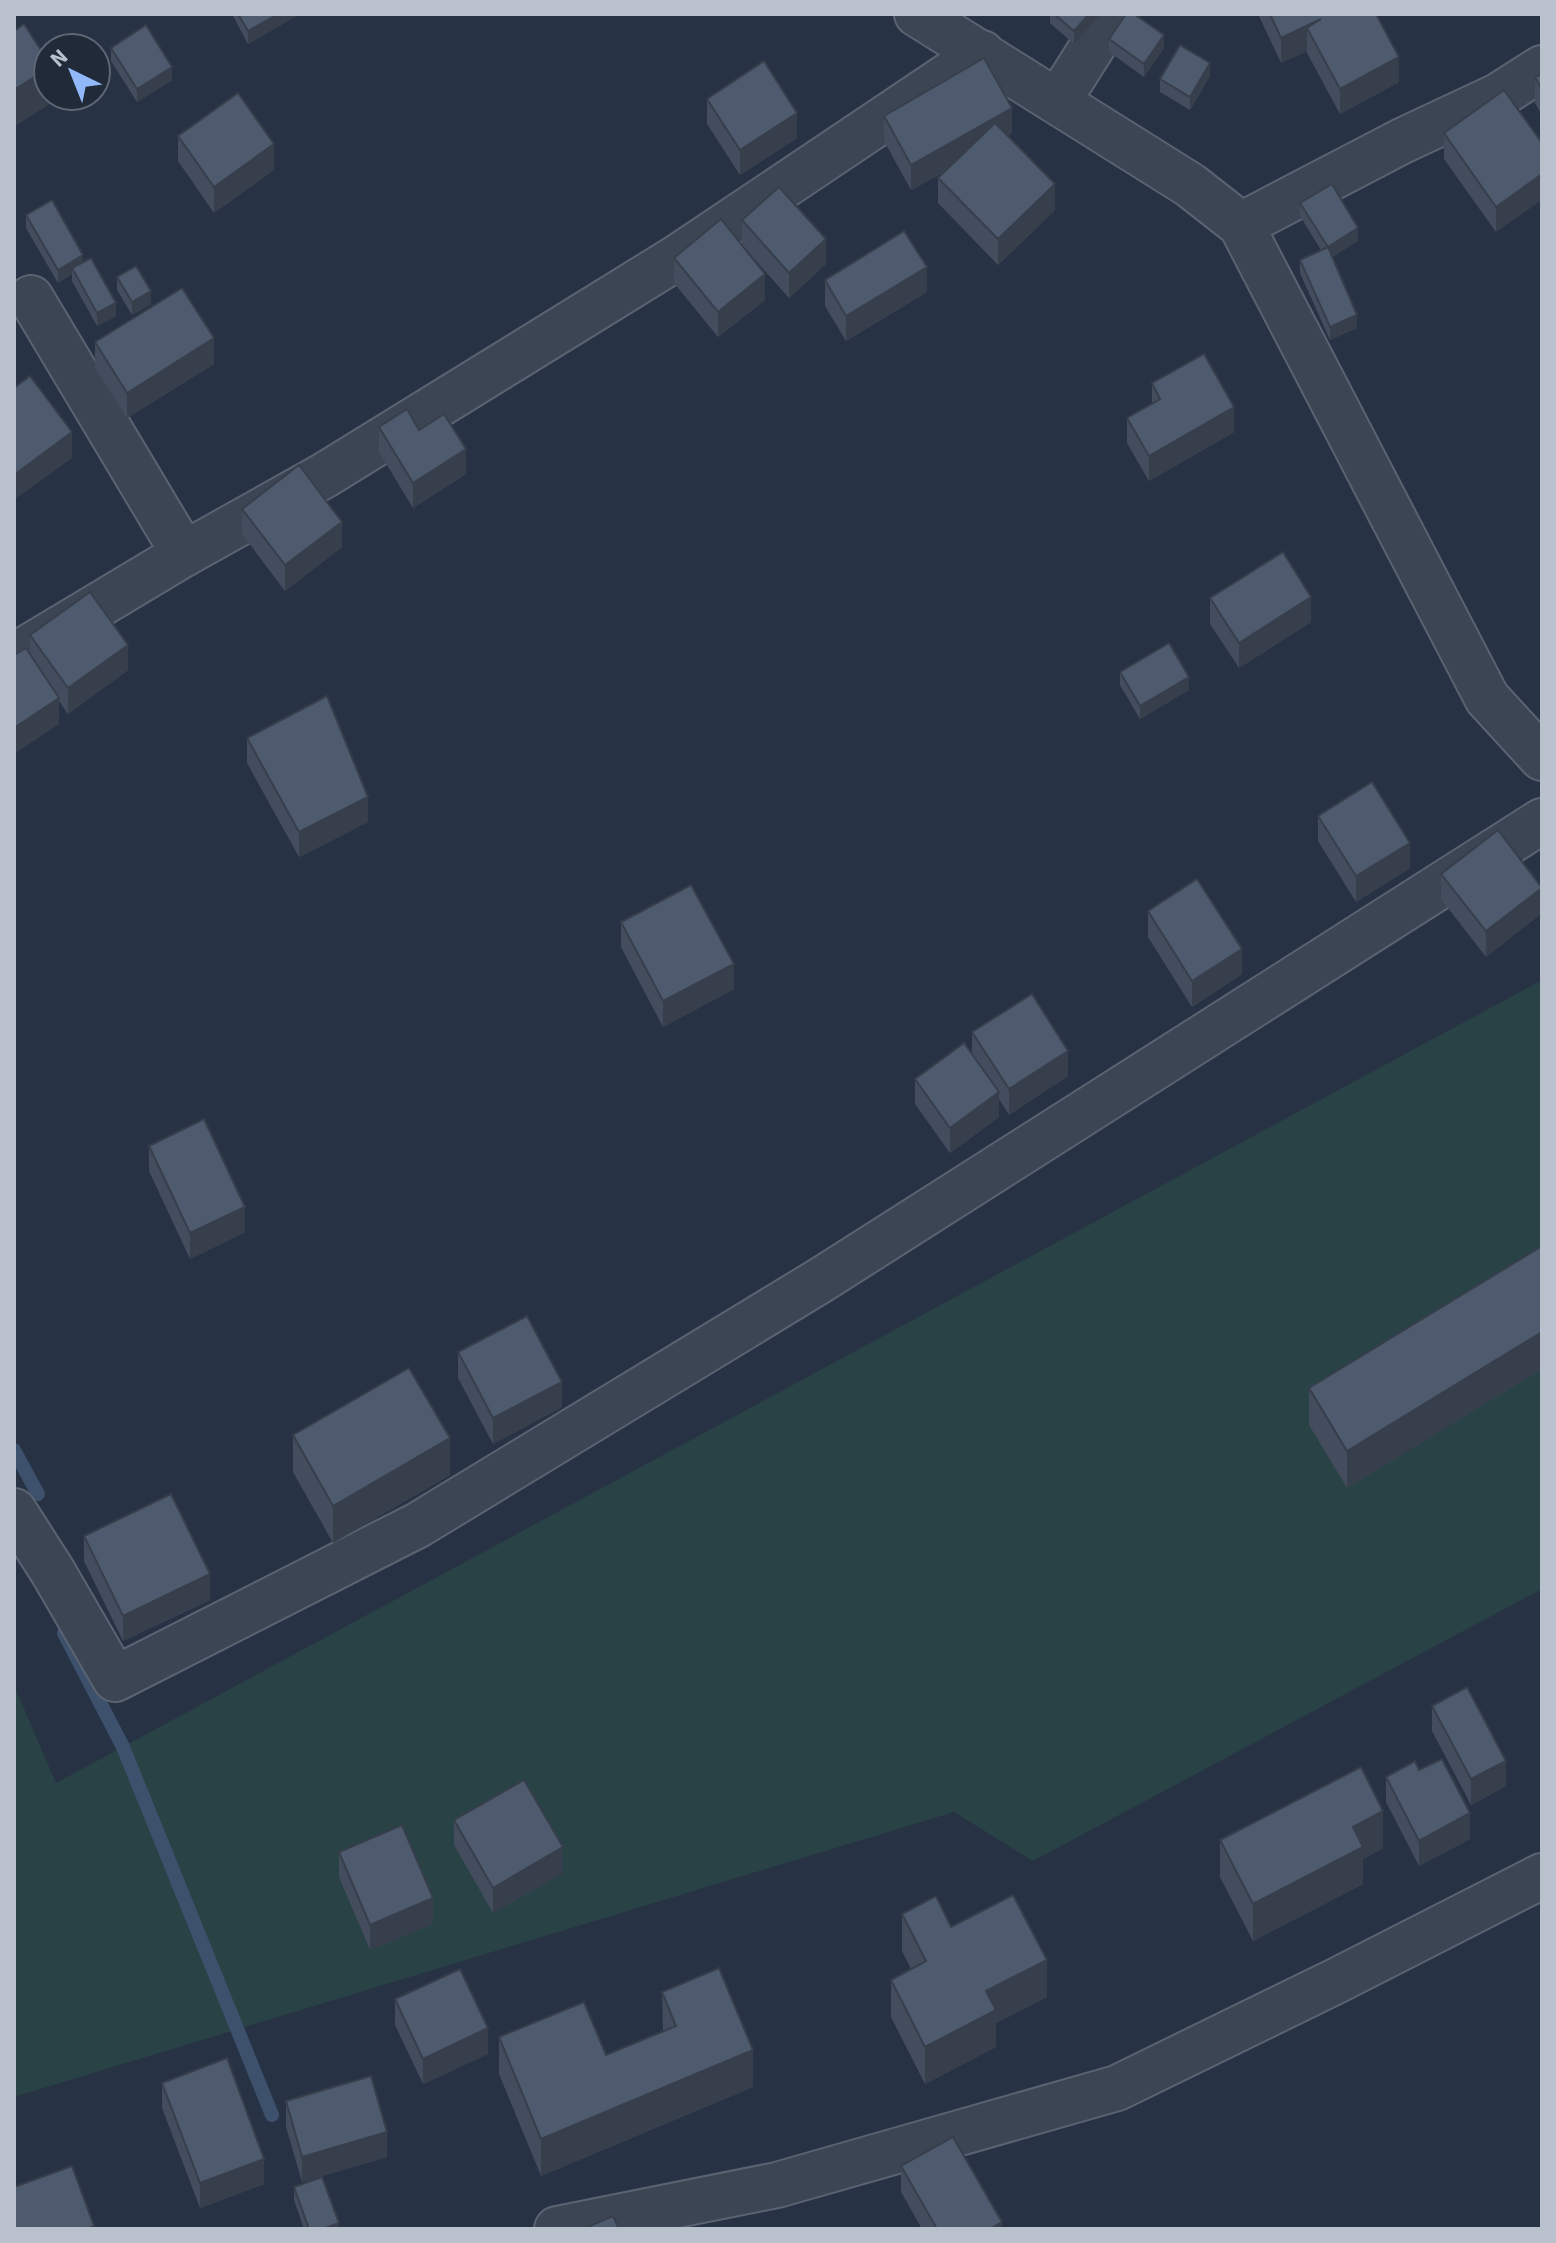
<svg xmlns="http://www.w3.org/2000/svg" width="1556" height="2243" font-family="'Source Sans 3',sans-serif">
	<rect width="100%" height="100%" fill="#273344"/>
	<!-- green -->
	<path fill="#294245" d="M1542 980V1589L1033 1861 954 1812 14 2097V1685L56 1783Z"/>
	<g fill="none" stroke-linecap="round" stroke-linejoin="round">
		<!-- stream -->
		<g stroke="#3d516d" stroke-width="14">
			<path d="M14 1450 38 1494"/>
			<path d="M64 1633 123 1747 272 2115"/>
		</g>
		<defs>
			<g id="minor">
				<path d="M917 14 1190 185 1241 225 1487 698 1542 758"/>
				<path d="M1058 101 1113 14"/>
				<path d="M1241 225 1402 141 1498 96 1542 68"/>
				<path d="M31 298 184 554 325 475 678 257 982 53"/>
				<path d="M14 656 184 554"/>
				<path d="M14 1511 53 1572 115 1679 418 1525 821 1280 1542 821"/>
				<path d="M557 2229 777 2185 1117 2088 1336 1981 1542 1876"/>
			</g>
		</defs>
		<!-- minor casing -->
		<use href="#minor" stroke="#5a6371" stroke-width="48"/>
		<!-- minor -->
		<use href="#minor" stroke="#3b4554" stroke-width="44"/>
	</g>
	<!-- wall -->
	<g fill="#434d5e">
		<path d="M232 14H298V15L248 44Z"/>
		<path d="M1050 14H1101L1074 44 1050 23Z"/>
		<path d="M1258 14H1376L1399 82 1340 114 1307 53V51L1281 63Z"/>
		<path d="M1109 39 1164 48 1144 77 1109 52Z"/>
		<path d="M111 48 172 80 137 102 111 61Z"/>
		<path d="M1542 74V115L1535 103V77Z"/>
		<path d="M1210 76 1190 110 1160 92V79Z"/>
		<path d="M1504 90 1496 232 1444 159V133Z"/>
		<path d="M707 99 797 138 740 175 707 124Z"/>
		<path d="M884 116 1012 133 1008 136 1055 210 998 265 938 203V178L944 172 911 190 884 141Z"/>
		<path d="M178 136 274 170 214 213 178 161Z"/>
		<path d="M1300 203 1358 241 1332 257 1357 328 1330 340 1300 273V260L1321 250 1300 216Z"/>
		<path d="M26 215 83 262 116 316 97 326 72 281V274L58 283 26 228Z"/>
		<path d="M742 220 826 264 789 298 747 251 765 300 718 337 674 283V258L742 245Z"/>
		<path d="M117 277 151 304 132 315 117 290Z"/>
		<path d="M825 280 927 292 846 341 825 306Z"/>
		<path d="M95 342 214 364 127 418 95 368Z"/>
		<path d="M1152 383 1234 432 1149 481 1127 443V418L1152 404Z"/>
		<path d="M379 427 419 430 466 474 413 508 379 452Z"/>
		<path d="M242 509 342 547 285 591 242 534Z"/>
		<path d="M1210 598 1311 622 1239 668 1210 624Z"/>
		<path d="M30 635 128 670 68 714 59 701V724L30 655Z"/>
		<path d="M1120 672 1189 690 1140 719 1120 685Z"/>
		<path d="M247 738 368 822 299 857 247 763Z"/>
		<path d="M1318 816 1410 868 1356 902 1318 841Z"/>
		<path d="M1441 874 1542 886V913L1486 957 1441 899Z"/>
		<path d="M1148 911 1242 974 1192 1007 1148 937Z"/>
		<path d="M621 922 734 989 663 1027 621 947Z"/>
		<path d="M972 1032 1068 1076 1009 1115 999 1099V1117L950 1153 915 1104V1079L972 1054Z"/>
		<path d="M149 1146 245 1232 190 1259 149 1171Z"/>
		<path d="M1542 1246V1369L1347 1488 1309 1425V1388Z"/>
		<path d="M458 1352 562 1407 493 1444 458 1378Z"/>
		<path d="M293 1435 450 1475 333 1543 293 1472Z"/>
		<path d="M84 1536 210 1600 123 1641 84 1561Z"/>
		<path d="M1432 1706 1506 1786 1471 1805 1432 1731Z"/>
		<path d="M1419 1770 1470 1839 1419 1866 1386 1802V1777Z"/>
		<path d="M454 1820 563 1873 493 1913 454 1845Z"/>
		<path d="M1220 1840 1383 1848 1363 1859V1884L1253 1941 1220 1877Z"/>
		<path d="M339 1852 433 1924 370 1950 339 1877Z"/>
		<path d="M902 1914 951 1927 1047 1997 996 2023V2047L925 2084 891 2017V1980L911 1969 902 1951Z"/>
		<path d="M662 1992 753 2087 541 2176 499 2074V2037L606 2055 663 2031Z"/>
		<path d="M395 1999 488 2054 423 2084 395 2025Z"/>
		<path d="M162 2083 264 2184 200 2208 162 2108Z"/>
		<path d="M286 2101 387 2157 302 2182 286 2127Z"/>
		<path d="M901 2166 1002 2229H922L901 2192Z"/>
		<path d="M294 2187 339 2229H304L294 2200Z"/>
	</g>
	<!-- shaded-wall -->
	<g fill="#373f4c">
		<path d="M278 14H298V15L248 44V31Z"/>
		<path d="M1089 14H1101L1074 44V31Z"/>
		<path d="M1321 19 1307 28V51L1281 63V38Z"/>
		<path d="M1164 35V48L1144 77V64Z"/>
		<path d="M1399 57V82L1340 114V89Z"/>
		<path d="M1210 63V76L1190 110V97Z"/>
		<path d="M172 67V80L137 102V89Z"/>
		<path d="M48 68V96H51V103L14 127V90Z"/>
		<path d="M1012 108V133L911 190V165Z"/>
		<path d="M797 113V138L740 175V150Z"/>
		<path d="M274 144V170L214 213V187Z"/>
		<path d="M1542 174V200L1496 232V207Z"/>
		<path d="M1055 184V210L998 265V239Z"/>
		<path d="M1358 228V241L1328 260V247Z"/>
		<path d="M826 239V264L789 298V273Z"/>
		<path d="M83 255V268H72V274L58 283V270Z"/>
		<path d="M927 267V292L846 341V316Z"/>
		<path d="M765 274V300L718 337V312Z"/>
		<path d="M151 291V304L132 315V302Z"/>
		<path d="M116 303V316L97 326V313Z"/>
		<path d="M1357 315V328L1330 340V327Z"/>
		<path d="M214 338V364L127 418V393Z"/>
		<path d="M1234 407V432L1149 481V456Z"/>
		<path d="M72 432V458L14 500V475Z"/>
		<path d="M466 449V474L413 508V483Z"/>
		<path d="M342 522V547L285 591V565Z"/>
		<path d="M1311 597V622L1239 668V643Z"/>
		<path d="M128 645V670L68 714V688Z"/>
		<path d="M1189 677V690L1140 719V706Z"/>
		<path d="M59 698V724L14 754V728Z"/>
		<path d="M368 797V822L299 857V832Z"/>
		<path d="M1410 843V868L1356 902V876Z"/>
		<path d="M1542 888V913L1486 957V931Z"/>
		<path d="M1242 949V974L1192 1007V981Z"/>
		<path d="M734 964V989L663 1027V1001Z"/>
		<path d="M1068 1051V1076L1009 1115V1089Z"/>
		<path d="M999 1092V1117L950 1153V1128Z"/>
		<path d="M245 1207V1232L190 1259V1233Z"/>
		<path d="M1542 1332V1369L1347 1488V1451Z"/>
		<path d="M562 1382V1407L493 1444V1418Z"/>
		<path d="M450 1438V1475L333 1543V1506Z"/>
		<path d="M210 1574V1600L123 1641V1616Z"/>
		<path d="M1506 1761V1786L1471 1805V1779Z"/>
		<path d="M1383 1811V1848L1363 1859V1884L1253 1941V1904L1353 1827Z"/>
		<path d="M1470 1813V1839L1419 1866V1841Z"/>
		<path d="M563 1847V1873L493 1913V1888Z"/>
		<path d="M433 1898V1924L370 1950V1925Z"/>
		<path d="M1047 1960V1997L996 2023V2047L925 2084V2047L986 1991Z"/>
		<path d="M488 2028V2054L423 2084V2059Z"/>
		<path d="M753 2050V2087L541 2176V2139Z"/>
		<path d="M387 2132V2157L302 2182V2157Z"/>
		<path d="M264 2159V2184L200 2208V2183Z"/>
		<path d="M1002 2222V2229H990Z"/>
		<path d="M339 2223V2229H323Z"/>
	</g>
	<!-- building -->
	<g fill="#4e5a6d" stroke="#373f4c" stroke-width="2">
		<path d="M238 14H278L248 31Z"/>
		<path d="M1054 14H1089L1074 31Z"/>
		<path d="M1126 14H1134L1164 35 1144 64 1109 39Z"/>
		<path d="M1270 14H1376L1399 57 1340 89 1307 28 1321 19 1281 38Z"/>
		<path d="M24 24 48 61V68L14 90V31Z"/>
		<path d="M146 25 172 67 137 89 111 48Z"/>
		<path d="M1180 45 1210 63 1190 97 1160 79Z"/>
		<path d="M984 58 1012 108 911 165 884 116Z"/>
		<path d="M764 61 797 113 740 150 707 99Z"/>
		<path d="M1542 74V90L1535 77Z"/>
		<path d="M1504 90 1542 143V174L1496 207 1444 133Z"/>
		<path d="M238 93 274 144 214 187 178 136Z"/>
		<path d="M995 123 1055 184 998 239 938 178Z"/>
		<path d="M1332 184 1358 228 1328 247 1357 315 1330 327 1300 260 1328 247 1300 203Z"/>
		<path d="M779 187 826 239 789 273 742 220Z"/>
		<path d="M52 200 83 255 58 270 26 215Z"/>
		<path d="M721 219 765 274 718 312 674 258Z"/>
		<path d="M904 231 927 267 846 316 825 280Z"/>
		<path d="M91 258 116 303 97 313 72 268Z"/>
		<path d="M136 266 151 291 132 302 117 277Z"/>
		<path d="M182 288 214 338 127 393 95 342Z"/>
		<path d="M1204 354 1234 407 1149 456 1127 418 1160 399 1152 383Z"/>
		<path d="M30 376 72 432 14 475V388Z"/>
		<path d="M407 409 419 430 444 414 466 449 413 483 379 427Z"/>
		<path d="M299 465 342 522 285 565 242 509Z"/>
		<path d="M1283 552 1311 597 1239 643 1210 598Z"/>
		<path d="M90 592 128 645 68 688 30 635Z"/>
		<path d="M1169 643 1189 677 1140 706 1120 672Z"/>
		<path d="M26 648 59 698 14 728V655Z"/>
		<path d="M327 696 368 797 299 832 247 738Z"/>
		<path d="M1372 782 1410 843 1356 876 1318 816Z"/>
		<path d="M1498 830 1542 888 1486 931 1441 874Z"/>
		<path d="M1197 879 1242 949 1192 981 1148 911Z"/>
		<path d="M691 885 734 964 663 1001 621 922Z"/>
		<path d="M1032 994 1068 1051 1009 1089 972 1032Z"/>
		<path d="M964 1043 999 1092 950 1128 915 1079Z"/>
		<path d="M204 1119 245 1207 190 1233 149 1146Z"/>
		<path d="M1542 1246V1332L1347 1451 1309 1388Z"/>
		<path d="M527 1316 562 1382 493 1418 458 1352Z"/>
		<path d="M409 1368 450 1438 333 1506 293 1435Z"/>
		<path d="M171 1494 210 1574 123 1616 84 1536Z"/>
		<path d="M1467 1687 1506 1761 1471 1779 1432 1706Z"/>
		<path d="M1442 1759 1470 1813 1419 1841 1386 1777 1415 1761 1419 1770Z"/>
		<path d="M1361 1767 1383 1811 1353 1827 1363 1847 1253 1904 1220 1840Z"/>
		<path d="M524 1780 563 1847 493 1888 454 1820Z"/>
		<path d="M402 1825 433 1898 370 1925 339 1852Z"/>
		<path d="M1013 1895 1047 1960 986 1991 996 2010 925 2047 891 1980 926 1961 902 1914 936 1896 951 1927Z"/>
		<path d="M719 1968 753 2050 541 2139 499 2037 584 2002 606 2055 676 2026 662 1992Z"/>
		<path d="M460 1969 488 2028 423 2059 395 1999Z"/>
		<path d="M227 2058 264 2159 200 2183 162 2083Z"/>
		<path d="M371 2076 387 2132 302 2157 286 2101Z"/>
		<path d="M953 2137 1002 2222 990 2229H937L901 2166Z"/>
		<path d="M72 2166 94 2226 86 2229H14V2187Z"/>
		<path d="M322 2177 339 2223 323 2229H309L294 2187Z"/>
		<path d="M613 2216 619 2229H583Z"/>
	</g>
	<!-- border -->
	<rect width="1556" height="2243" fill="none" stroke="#b9c1cd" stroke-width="32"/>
	<!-- north arrow -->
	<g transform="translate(72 72) rotate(317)"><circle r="38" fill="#202a39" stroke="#5d6674" stroke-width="2"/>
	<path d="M0-6L14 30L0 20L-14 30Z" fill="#91b9fa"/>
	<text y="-12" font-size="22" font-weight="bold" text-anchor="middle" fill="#b9c1cd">N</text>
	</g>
</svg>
